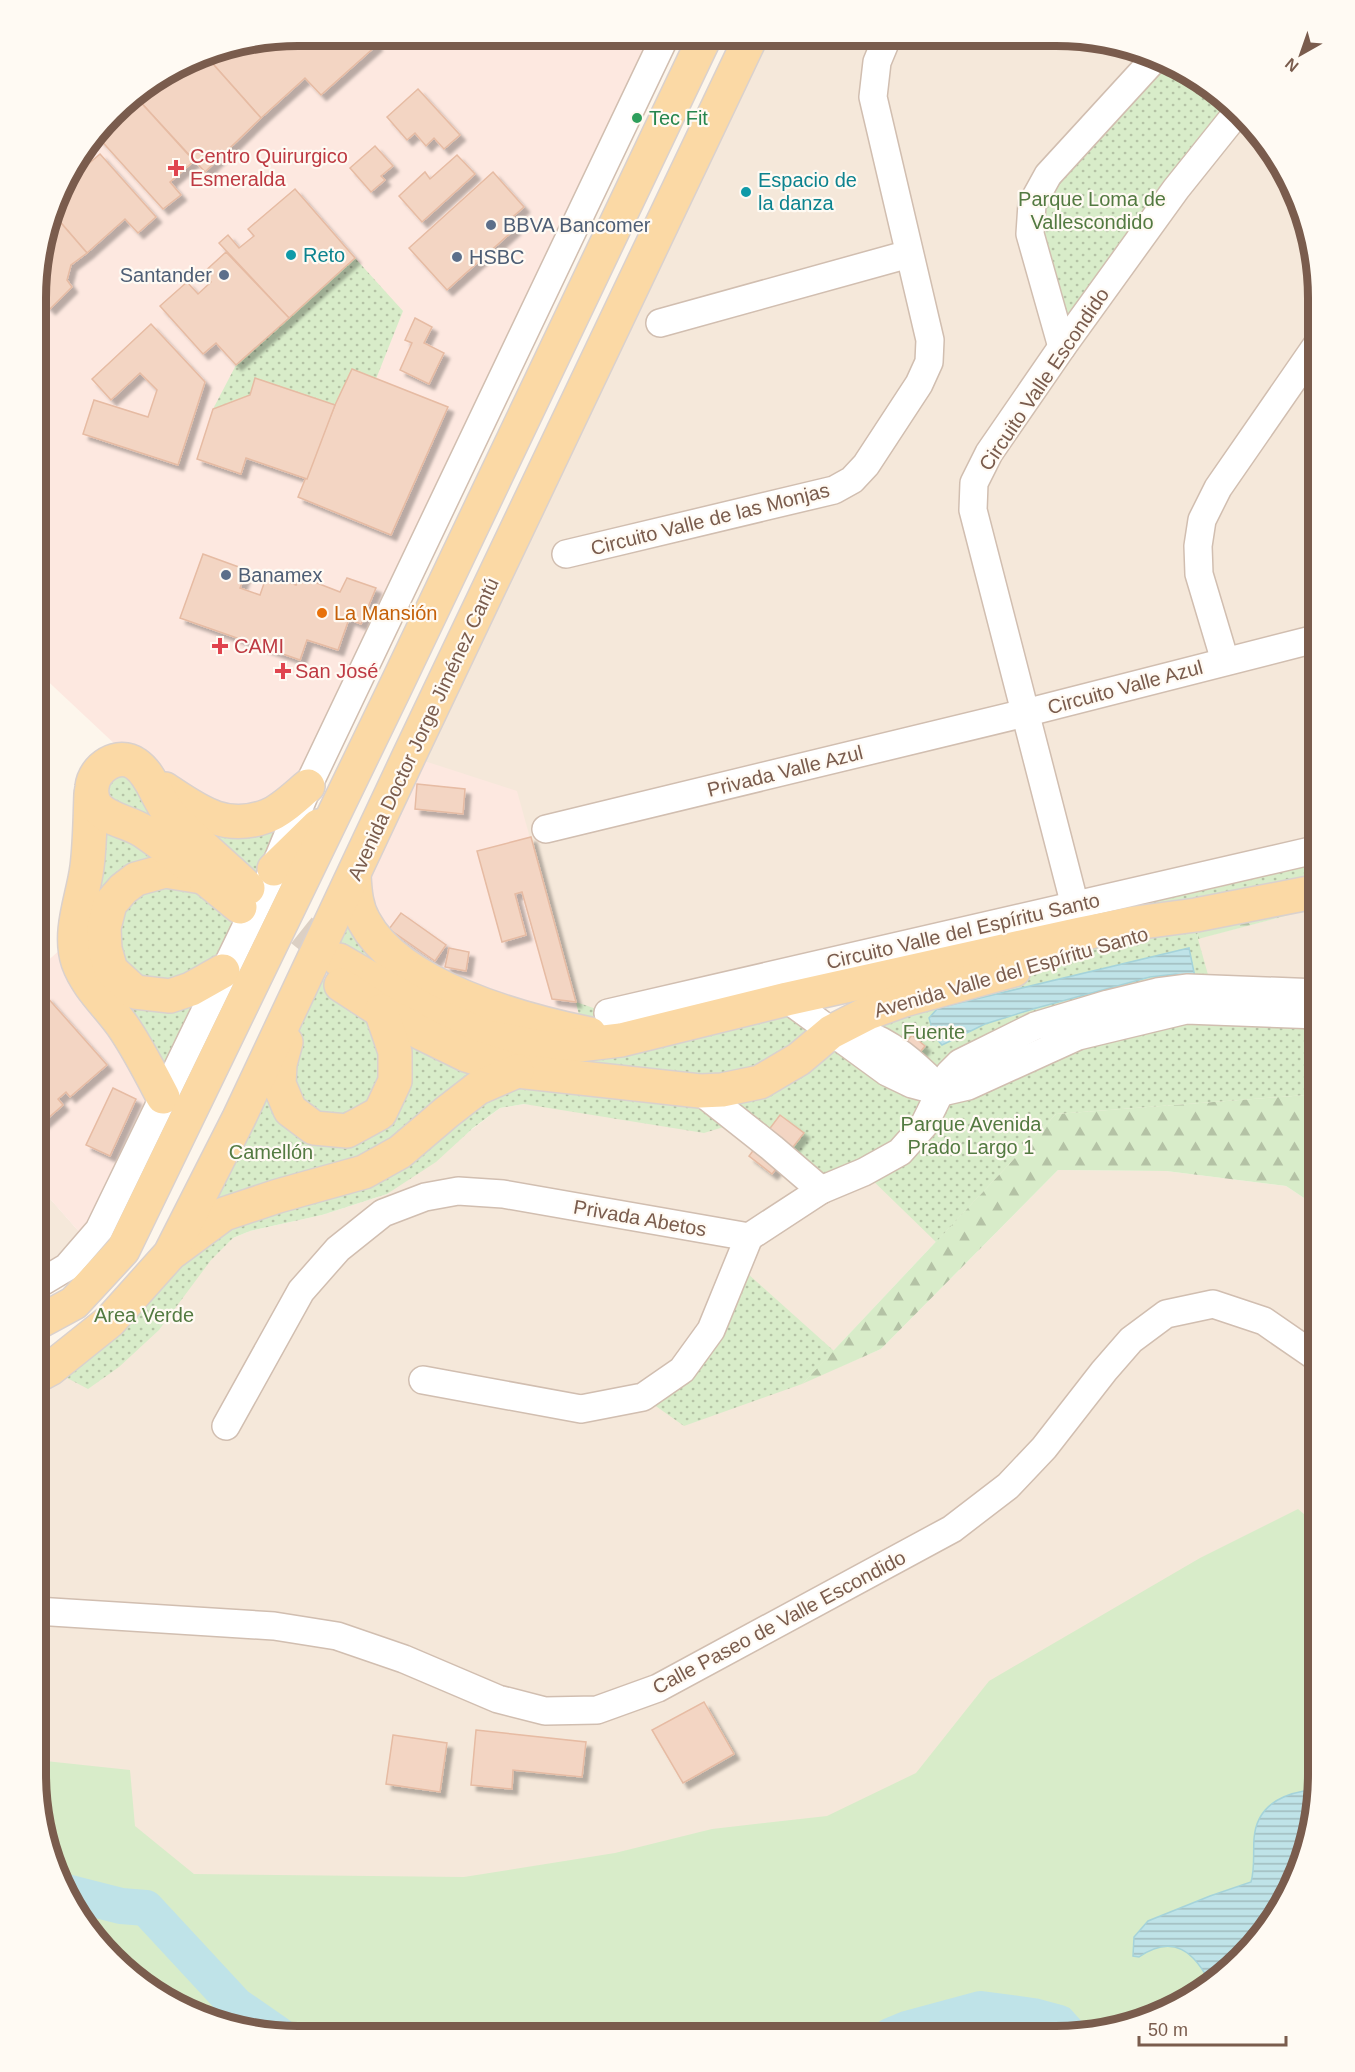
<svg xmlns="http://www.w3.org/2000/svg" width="1355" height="2072" font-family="Arial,sans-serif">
	<defs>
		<pattern id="forest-firs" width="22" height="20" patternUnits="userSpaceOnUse" patternTransform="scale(1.5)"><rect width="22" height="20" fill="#d8ecc9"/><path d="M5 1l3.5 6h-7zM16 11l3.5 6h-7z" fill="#b4c2a5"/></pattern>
		<pattern id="park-dots" width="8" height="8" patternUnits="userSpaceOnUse" patternTransform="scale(1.5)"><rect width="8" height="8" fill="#d8ecc9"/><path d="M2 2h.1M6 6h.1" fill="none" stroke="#b4c2a5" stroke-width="1.8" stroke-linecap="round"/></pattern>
		<pattern id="water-rules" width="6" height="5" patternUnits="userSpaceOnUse" patternTransform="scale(1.5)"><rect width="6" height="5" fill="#bfe3e8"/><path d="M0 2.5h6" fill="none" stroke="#a0bbbe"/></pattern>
		<filter id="shadow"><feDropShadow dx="5.5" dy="5.5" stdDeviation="1.5" flood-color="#0004"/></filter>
	</defs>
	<rect width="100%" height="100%" fill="#fdf6ec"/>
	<!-- residential -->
	<g fill="#f5e8da">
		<path d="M751 37 1091 38 1156 56 1216 90 1264 139 1299 198 1319 299V867L584 1033 365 848Z"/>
		<path d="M1319 907V1094L1056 1114 804 1382 881 1349 1058 1170 1166 1171 1286 1186 1319 1208 1318 1791 1305 1858 1274 1919 1216 1981 1157 2016 1056 2036 139 1982 91 1933 56 1874 36 1773 37 1376 187 1290 211 1259 233 1238 250 1231 322 1215 387 1194 500 1108 524 1104 740 1122 909 1014Z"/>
		<path d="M37 1184 88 1242 37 1285Z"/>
	</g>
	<!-- commercial -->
	<g fill="#fde8e0">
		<path d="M299 36 664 37 308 786 239 823 135 763 38 672V264L71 168 121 107 131 98 214 50Z"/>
		<path d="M409 756 517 791 584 1033 484 1005 363 920 365 848Z"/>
		<path d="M75 937 163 1097 89 1243 37 1184V970Z"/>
	</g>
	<!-- grass -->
	<path fill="#d8ecc9" d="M1298 1509 1319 1527 1318 1791 1305 1858 1275 1919 1216 1981 1157 2016 1056 2036 265 2034 199 2016 139 1982 91 1933 56 1874 36 1773V1760L130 1770 135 1826 194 1874 464 1877 615 1853 712 1829 827 1816 916 1773 989 1681 1200 1558Z"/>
	<!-- forest -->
	<g fill="url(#forest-firs)">
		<path d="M1319 907 1198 939 1196 915Z"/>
		<path d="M1319 1094V1208L1286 1186 1166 1171 1058 1170 881 1349 802 1384 1056 1114Z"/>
	</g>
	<!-- park -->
	<g fill="url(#park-dots)" fill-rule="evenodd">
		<path d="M1157 56 1216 90 1239 114 1062 347 1032 204Z"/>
		<path d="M355 258 403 311 376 379 352 370 335 405 255 378 250 395 213 409 236 365Z"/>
		<path d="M103 766 212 818 308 786 163 1097 75 937Z"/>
		<path d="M1319 849V891L1196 916 1198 939 1212 989 1154 1016 1319 1015V1094L1056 1114 936 1242 864 1172 836 1183 722 1090 740 1122 704 1133 524 1104 500 1108 473 1128 436 1162 387 1194 322 1215 250 1231 233 1238 211 1260 159 1330 119 1367 88 1389 50 1369 170 1254 301 987 330 978 339 961 331 925 354 876 396 957 583 1032 576 1002 608 1013ZM1136 937 904 1000 831 1032 788 999Z"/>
		<path d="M738 1265 834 1351 802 1384 684 1426 643 1397 682 1370Z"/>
	</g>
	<!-- water -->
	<g fill="url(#water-rules)" stroke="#a5d3da" stroke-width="1.5">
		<path d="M1189 948 1195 977 1176 974 1150 977 1033 1009 985 1024 942 1045 934 1036 929 1018 938 1008Z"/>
		<path d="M1304 1791 1317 1800 1305 1858 1275 1919 1216 1981 1211 1985C1195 1952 1173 1933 1139 1957L1133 1956 1134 1937 1148 1921 1210 1896 1251 1882C1255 1868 1253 1854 1254 1839 1256 1809 1276 1796 1304 1791Z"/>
	</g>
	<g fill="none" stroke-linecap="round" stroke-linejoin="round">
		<!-- river -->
		<g stroke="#bfe3e8" stroke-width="36">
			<path d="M66 1892 121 1906 146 1908 236 2005 278 2034"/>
			<path d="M890 2036 907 2029 981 2009 1033 2016 1059 2023 1069 2034"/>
		</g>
	</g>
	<!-- building -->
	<g fill="#f3d5c3" stroke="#e6bba3" stroke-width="1.5" filter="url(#shadow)">
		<path d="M299 36H369L377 45 321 95 305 78 261 118 205 55 214 50Z"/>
		<path d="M205 55 261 118 205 172 135 96Z"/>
		<path d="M418 89 460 135 444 149 434 138 426 146 415 133 407 140 387 117Z"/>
		<path d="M135 96 194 161 170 182 181 195 163 209 97 136 121 107Z"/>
		<path d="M375 146 393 166 381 176 385 180 371 192 350 168Z"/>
		<path d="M100 154 156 217 138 233 125 219 87 253 55 216 65 184Z"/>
		<path d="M457 155 475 174 422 222 399 196 425 172 430 179Z"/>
		<path d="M493 172 524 207 508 221 515 229 447 290 409 248Z"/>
		<path d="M295 189 355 258 289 318 219 243 228 235 239 248 254 236 248 229Z"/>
		<path d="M55 216 87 253 71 265 67 280 72 287 50 309 38 297V264Z"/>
		<path d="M226 252 289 318 236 365 216 343 203 354 160 306 187 282 198 294 211 282 203 273Z"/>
		<path d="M415 318 432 327 424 343 444 353 429 384 400 370 412 343 405 340Z"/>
		<path d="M151 324 205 382 178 465 83 434 94 400 148 417 157 390 140 373 111 400 92 379Z"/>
		<path d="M352 369 448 407 391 535 298 497 335 405Z"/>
		<path d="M255 378 335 405 307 479 246 458 241 474 197 459 213 409 250 395Z"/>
		<path d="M203 554 247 570 240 588 260 595 267 575 296 585 299 576 340 592 347 578 376 588 361 624 349 619 338 650 307 640 300 660 180 618Z"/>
		<path d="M417 784 465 789 463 814 415 809Z"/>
		<path d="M531 837 576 1002 552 999 522 892 515 894 526 935 502 942 477 851Z"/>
		<path d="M401 913 446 945 435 961 389 929Z"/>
		<path d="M449 948 469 952 466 971 445 967Z"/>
		<path d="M46 996 107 1065 70 1097 66 1092 58 1099 63 1105 38 1127 37 1004Z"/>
		<path d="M912 1035 925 1046 894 1084 881 1074Z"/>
		<path d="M113 1088 136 1099 110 1156 86 1145Z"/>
		<path d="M780 1115 804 1133 772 1174 749 1156Z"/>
		<path d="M704 1702 734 1754 683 1783 652 1730Z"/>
		<path d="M476 1730 586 1742 582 1777 513 1770 512 1789 471 1785Z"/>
		<path d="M393 1735 447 1743 440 1792 386 1784Z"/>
	</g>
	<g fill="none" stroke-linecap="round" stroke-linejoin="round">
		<!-- major-tunnel -->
		<path stroke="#dcd0c4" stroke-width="33" stroke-dasharray="33 16" stroke-linecap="butt" d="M263 900 339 960"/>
		<defs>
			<g id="minor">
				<path d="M660 323 909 254"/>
				<path d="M1062 347 1030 234 1032 204 1048 175 1157 56"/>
				<path d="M566 554 834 490 852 480 866 465 919 384 929 362 930 340 873 97 877 62 887 38"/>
				<path d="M1225 661 1199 574 1198 546 1202 520 1218 488 1319 342"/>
				<path d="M546 829 1025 713 1319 638"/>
				<path d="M1082 933 973 510 974 483 989 453 1062 347 1176 189 1232 119 1239 114"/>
				<path d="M787 999 887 1072 912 1084 942 1092 968 1086 1078 1036 1186 1010 1319 1015"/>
				<path d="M608 1013 1319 849"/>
				<path d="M833 1032C842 1032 853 1031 861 1033 890 1041 916 1065 936 1085"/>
				<path d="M700 1091 772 1148 821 1190"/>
				<path d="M749 1237 821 1190 864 1172 900 1152 924 1125 949 1074 960 1063 1035 1026 1108 1004 1157 992 1188 988 1319 993"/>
				<path d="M37 1285 67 1267 99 1230 274 869 308 786 665 37"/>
				<path d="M423 1380 581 1409 643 1397 682 1370 711 1330 749 1237"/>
				<path d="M226 1426 301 1291 338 1249 383 1213 425 1197 458 1191 503 1194 749 1237"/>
				<path d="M36 1611 274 1626 337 1636 404 1659 498 1699 545 1711 597 1710 658 1688 952 1529 1008 1486 1044 1448 1104 1371 1131 1340 1166 1314 1213 1304 1264 1321 1319 1359"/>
			</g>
			<g id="major">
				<path d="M165 789C198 811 225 832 267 816 281 811 296 796 308 786"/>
				<path d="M91 794C90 819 90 843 87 867 83 898 68 931 78 962 87 987 107 1004 122 1025 138 1048 150 1072 163 1097"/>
				<path d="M274 869 318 826"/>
				<path d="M354 876C355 892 356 907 364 921 399 987 521 1020 590 1034"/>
				<path d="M202 877 165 871 136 879 123 889 110 904 104 928 105 949 111 970 135 992 170 996 191 989 223 971"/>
				<path d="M240 907C208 881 177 854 143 831 129 822 109 820 98 808 93 803 91 794 92 787 94 768 118 751 136 764 152 775 157 799 169 813 192 839 223 864 248 888"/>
				<path d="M339 960 423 1009 487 1037 540 1047 579 1045 621 1040 787 999 1080 934 1135 923 1196 915 1319 891"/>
				<path d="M341 985 381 1011 423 1034 466 1055 517 1071 700 1091 722 1090 760 1082 799 1059 831 1032 868 1013 904 1000 1014 970"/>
				<path d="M286 1042 280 1064 279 1084 290 1110 314 1128 347 1131 380 1113 395 1081V1052L381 1011"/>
				<path d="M174 1251 224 1214 278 1196 364 1172 400 1152 447 1112 478 1088 517 1071"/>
				<path d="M37 1323 74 1303 123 1250 395 688 705 37"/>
				<path d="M37 1376 50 1369 110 1321 170 1254 239 1118 409 756 751 37"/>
			</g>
		</defs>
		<!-- minor casing -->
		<use href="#minor" stroke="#d1beb0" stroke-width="30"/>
		<!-- major casing -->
		<use href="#major" stroke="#dad1cd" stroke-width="36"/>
		<!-- minor -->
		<use href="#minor" stroke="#fff" stroke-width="27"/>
		<!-- major -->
		<use href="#major" stroke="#fbd9a5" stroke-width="33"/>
	</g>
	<!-- markers -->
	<circle fill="#2e9e5b" stroke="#fffaf3" stroke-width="2" cx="637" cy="118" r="6"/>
	<g fill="#e0444e" stroke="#fffaf3" stroke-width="2">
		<path d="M173 159h6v6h6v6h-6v6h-6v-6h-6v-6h6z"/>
		<path d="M217 637h6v6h6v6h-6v6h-6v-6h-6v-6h6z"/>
		<path d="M280 662h6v6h6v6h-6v6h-6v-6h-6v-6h6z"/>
	</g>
	<g fill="#0f9aa8" stroke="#fffaf3" stroke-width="2">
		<circle cx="746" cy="192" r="6"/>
		<circle cx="291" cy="255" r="6"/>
	</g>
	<g fill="#5c6f8a" stroke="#fffaf3" stroke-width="2">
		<circle cx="491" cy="225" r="6"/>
		<circle cx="457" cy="257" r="6"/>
		<circle cx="224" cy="275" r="6"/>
		<circle cx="226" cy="575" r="6"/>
	</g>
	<circle fill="#e8710a" stroke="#fffaf3" stroke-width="2" cx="322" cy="613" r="6"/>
	<g text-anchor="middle" stroke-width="4.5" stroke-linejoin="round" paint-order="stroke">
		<!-- leisure labels -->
		<g font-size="20" fill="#27864d" stroke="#fffaf3" text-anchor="start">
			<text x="649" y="125">Tec Fit</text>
		</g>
		<!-- health labels -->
		<g font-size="20" fill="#be3a42" stroke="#fffaf3" text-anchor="start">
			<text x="190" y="163">Centro Quirurgico<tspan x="190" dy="23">Esmeralda</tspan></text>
			<text x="234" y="653">CAMI</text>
			<text x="295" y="678">San José</text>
		</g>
		<!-- culture labels -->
		<g font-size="20" fill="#0d838f" stroke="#fffaf3" text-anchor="start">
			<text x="758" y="187">Espacio de<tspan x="758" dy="23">la danza</tspan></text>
			<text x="303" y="262">Reto</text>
		</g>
		<!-- park labels -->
		<g font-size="20" fill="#537a41" stroke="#fffaf3">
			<text x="1092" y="206">Parque Loma de<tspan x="1092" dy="23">Vallescondido</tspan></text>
			<text x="934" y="1039">Fuente</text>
			<text x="971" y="1131">Parque Avenida<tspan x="971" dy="23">Prado Largo 1</tspan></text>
			<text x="271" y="1159">Camellón</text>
			<text x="144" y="1322">Area Verde</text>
		</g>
		<!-- service labels -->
		<g font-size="20" fill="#4e5e75" stroke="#fffaf3" text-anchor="start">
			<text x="503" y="232">BBVA Bancomer</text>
			<text x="469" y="264">HSBC</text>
			<text x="212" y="282" text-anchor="end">Santander</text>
			<text x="238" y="582">Banamex</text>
		</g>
		<!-- street labels -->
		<g font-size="20" fill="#7a5c4d" stroke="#fffaf3">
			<text transform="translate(1044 379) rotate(-56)" y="7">Circuito Valle Escondido</text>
			<text transform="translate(710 519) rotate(-14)" y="7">Circuito Valle de las Monjas</text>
			<text transform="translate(1125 687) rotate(-15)" y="7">Circuito Valle Azul</text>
			<text transform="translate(423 729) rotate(-65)" y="7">Avenida Doctor Jorge Jiménez Cantú</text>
			<text transform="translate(785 771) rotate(-14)" y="7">Privada Valle Azul</text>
			<text transform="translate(963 931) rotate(-13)" y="7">Circuito Valle del Espíritu Santo</text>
			<text transform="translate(1011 972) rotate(-16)" y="7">Avenida Valle del Espíritu Santo</text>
			<text transform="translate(640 1218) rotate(10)" y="7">Privada Abetos</text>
			<text transform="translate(779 1622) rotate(-28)" y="7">Calle Paseo de Valle Escondido</text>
		</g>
		<!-- food labels -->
		<g font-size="20" fill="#c56008" stroke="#fffaf3" text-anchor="start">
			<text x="334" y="620">La Mansión</text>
		</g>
	</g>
	<!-- crop -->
	<path d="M0 0H1355V2072H0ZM298 46H1056A252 252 0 0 1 1308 298V1774A252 252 0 0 1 1056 2026H298A252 252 0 0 1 46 1774V298A252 252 0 0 1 298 46Z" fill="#fffaf3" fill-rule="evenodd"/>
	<path fill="none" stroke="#7a5c4d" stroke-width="8" d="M298 46H1056A252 252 0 0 1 1308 298V1774A252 252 0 0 1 1056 2026H298A252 252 0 0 1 46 1774V298A252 252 0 0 1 298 46Z"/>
	<!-- north arrow -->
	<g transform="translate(1301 54) rotate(220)" stroke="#fffaf3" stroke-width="4.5" paint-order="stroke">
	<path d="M0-4.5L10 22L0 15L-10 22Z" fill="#7a5c4d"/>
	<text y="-9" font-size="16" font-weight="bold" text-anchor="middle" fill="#7a5c4d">N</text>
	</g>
	<!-- scale -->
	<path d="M1139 2036v9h147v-9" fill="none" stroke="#7a5c4d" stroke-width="3"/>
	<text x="1148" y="2036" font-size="18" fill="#7a5c4d" stroke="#fffaf3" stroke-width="4.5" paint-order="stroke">50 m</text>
</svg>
